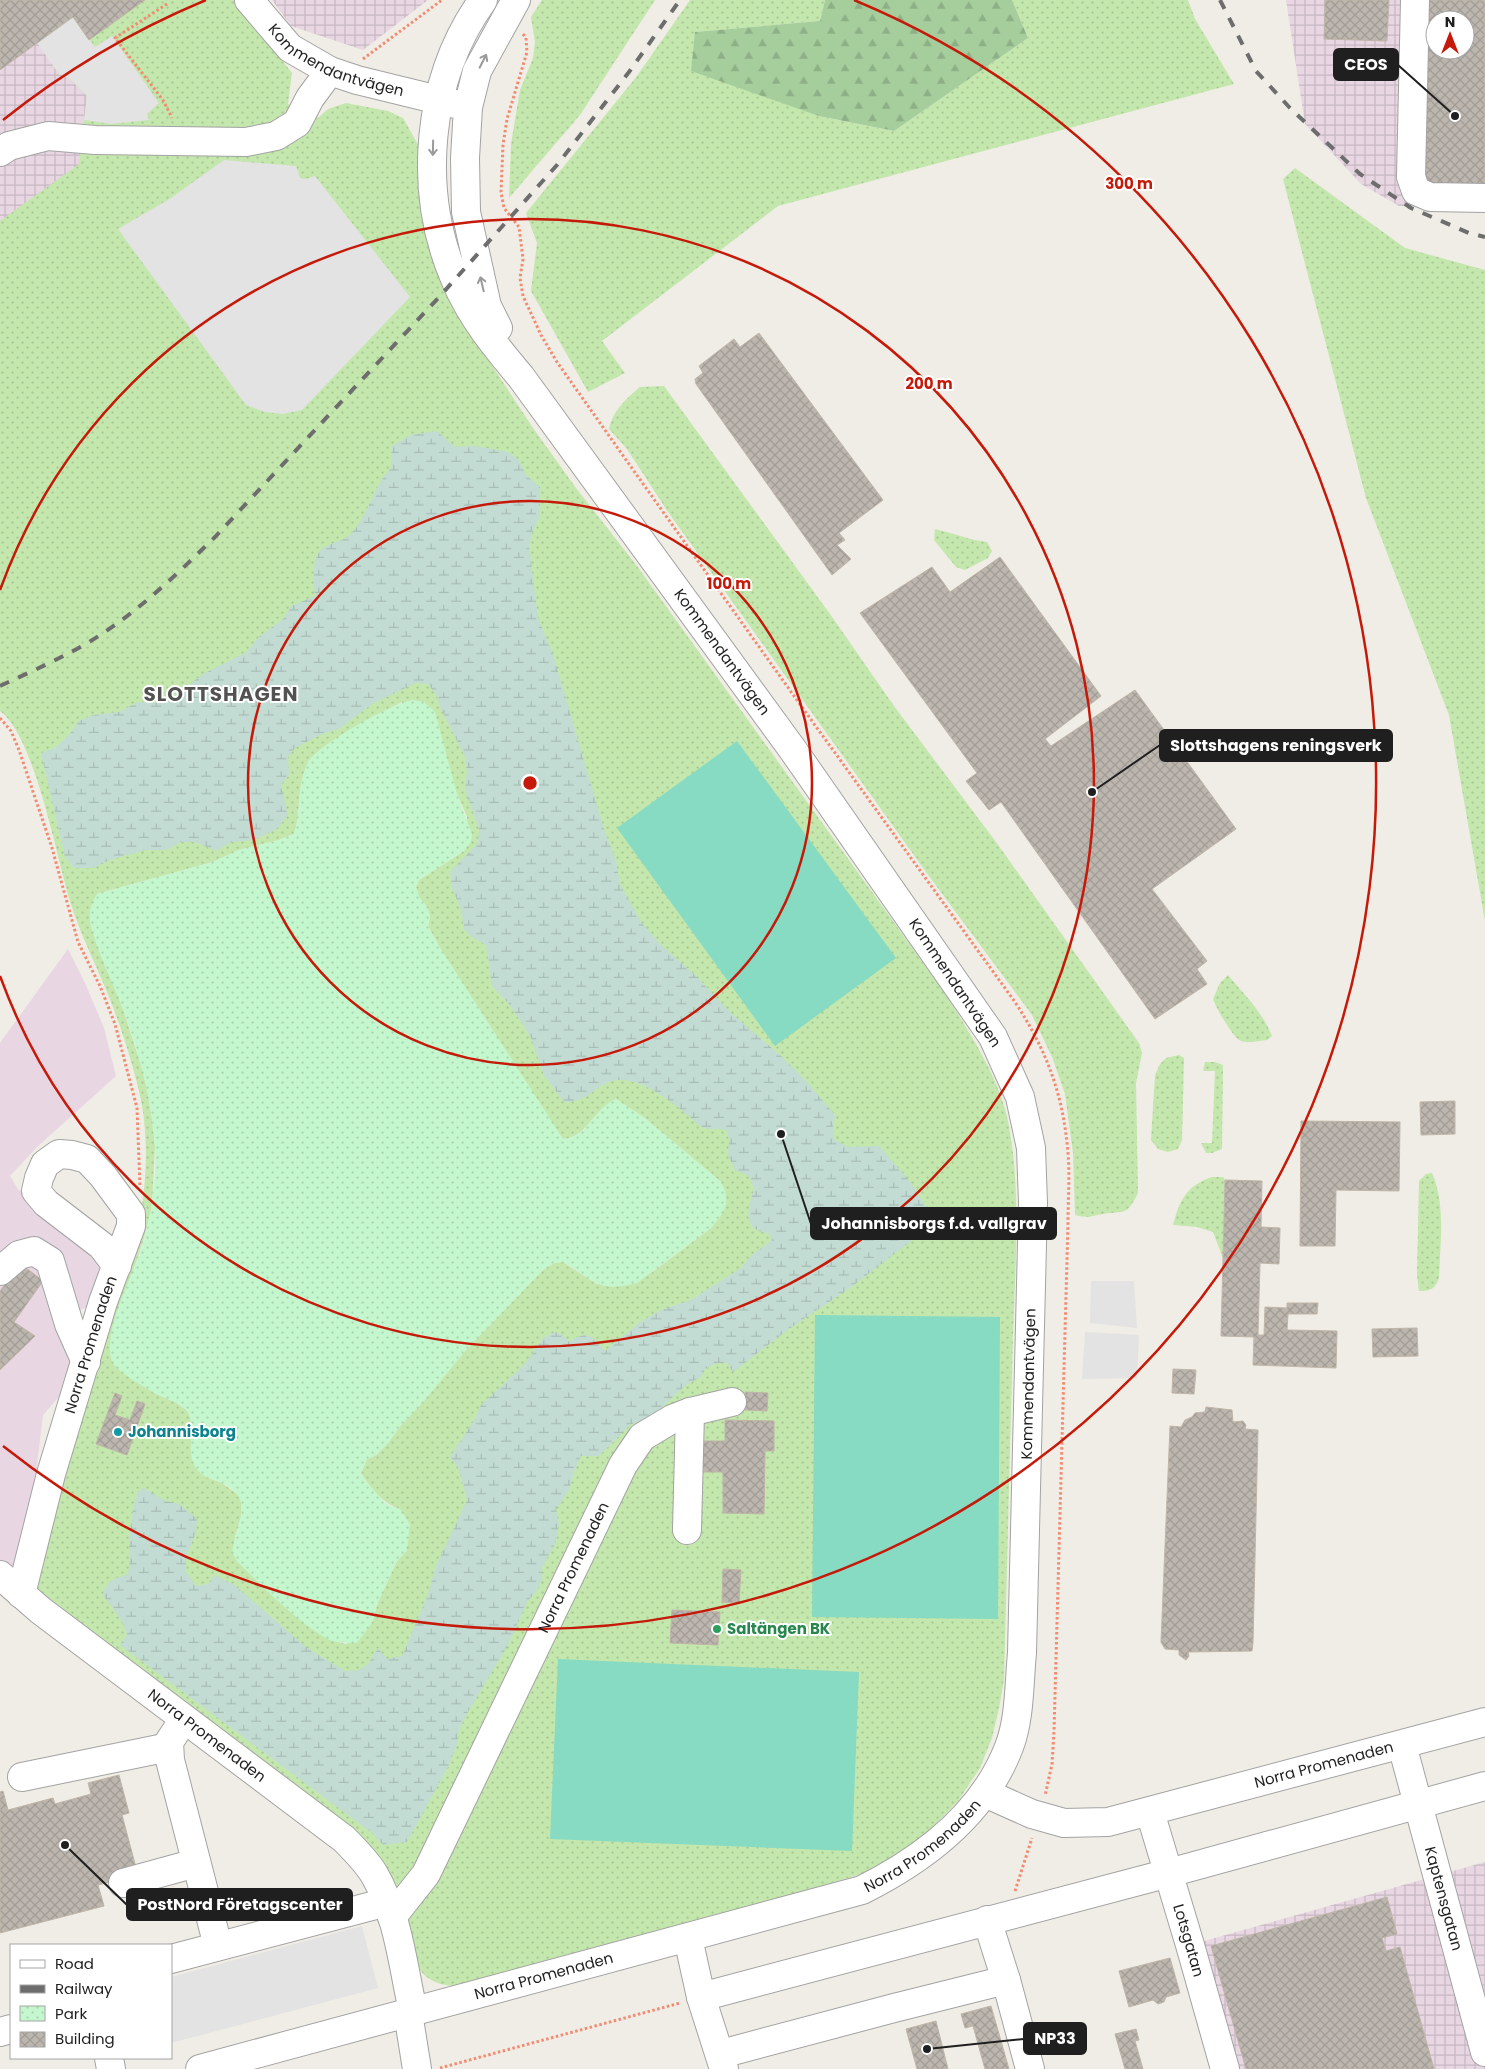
<svg xmlns="http://www.w3.org/2000/svg" width="1485" height="2069" font-family="Poppins,sans-serif">
	<defs>
		<pattern id="industrial-grid" width="8" height="8" patternUnits="userSpaceOnUse" patternTransform="scale(1.25)"><rect width="8" height="8" fill="#e8d7e3"/><path d="M0 4h8M4 0v8" fill="none" stroke="#c7b8c2"/></pattern>
		<pattern id="grass-dots" width="8" height="8" patternUnits="userSpaceOnUse" patternTransform="scale(1.25)"><rect width="8" height="8" fill="#c4e7ad"/><path d="M2 2h.1M6 6h.1" fill="none" stroke="#a8c694" stroke-width="1.8" stroke-linecap="round"/></pattern>
		<pattern id="forest-firs" width="22" height="20" patternUnits="userSpaceOnUse" patternTransform="scale(1.25)"><rect width="22" height="20" fill="#a6cd9c"/><path d="M5 1l3.5 6h-7zM16 11l3.5 6h-7z" fill="#8eb086"/></pattern>
		<pattern id="wetland-marsh" width="20" height="14" patternUnits="userSpaceOnUse" patternTransform="scale(1.25)"><rect width="20" height="14" fill="#c3dcd3"/><path d="M1 5h8M5 5V1M11 12h8M15 12V8" fill="none" stroke="#a7bcb5"/></pattern>
		<pattern id="park-dots" width="8" height="8" patternUnits="userSpaceOnUse" patternTransform="scale(1.25)"><rect width="8" height="8" fill="#c4f7cd"/><path d="M2 2h.1M6 6h.1" fill="none" stroke="#a8d3b0" stroke-width="1.8" stroke-linecap="round"/></pattern>
		<pattern id="building-cross-hatch" width="8" height="8" patternUnits="userSpaceOnUse" patternTransform="scale(1.25)"><rect width="8" height="8" fill="#bcb6af"/><path d="M0 0l8 8M0 8l8-8" fill="none" stroke="#a19c96"/></pattern>
	</defs>
	<rect width="100%" height="100%" fill="#efede5"/>
	<!-- industrial -->
	<g fill="url(#industrial-grid)" fill-rule="evenodd">
		<path d="M0 0 171 110 0 229Z"/>
		<path d="M272 0H428L363 50 291 26Z"/>
		<path d="M1286 0H1485V207L1399 206 1361 184 1305 124ZM1435 20H1465V50H1435Z"/>
		<path d="M1485 1862V2069H1225L1190 1945Z"/>
	</g>
	<!-- railway -->
	<path fill="#e8d7e3" d="M68 949 85 983 104 1028 116 1076 37 1147 10 1176 18 1189 100 1256 99 1273 88 1306 60 1321 70 1366 67 1388 43 1415 31 1514 20 1557 12 1567 0 1561V1043Z"/>
	<!-- grass -->
	<g fill="url(#grass-dots)" fill-rule="evenodd">
		<path d="M0 0H235L292 73 288 104 318 118 328 109 346 103 388 111 403 118 420 148 424 194 423 219 427 240 434 266 453 306 533 428 576 488 637 566 947 996C971 1036 998 1075 1008 1121 1022 1192 1015 1265 1013 1336 1010 1451 1007 1566 1004 1680L999 1708 992 1738 980 1768 958 1801 930 1830 912 1846 877 1869 789 1896 455 1986C411 1984 411 1949 405 1915L655 1421 429 1849 399 1889 391 1886 39 1597 33 1579 141 1213C147 1175 148 1137 141 1100 135 1071 122 1030 111 1002 98 968 80 935 70 901 56 856 35 737 0 711V221L79 164 87 96 70 79 59 74 38 43ZM402 702 457 794 467 817 464 851 419 880 416 887 419 897 427 907 430 916 428 926 440 948 557 1131 563 1139C582 1138 590 1120 603 1108 607 1105 612 1102 616 1099L646 1119 721 1182 711 1228 651 1273 597 1284 563 1262 554 1263 543 1270 465 1351 423 1402 401 1425 388 1443 376 1455 367 1459 361 1473C370 1488 383 1504 400 1509L407 1550 397 1561 378 1602 372 1623 346 1644 339 1642 298 1617 237 1561 235 1537 241 1517 242 1503 239 1495 222 1483 206 1477 194 1464 191 1419 187 1410 175 1402 152 1392 134 1268 143 1242 152 1207 155 1146 152 1119 147 1087 140 1062 122 1006 99 948 97 894 213 862 239 850 279 840 294 834C301 814 297 793 304 773 314 743 374 718 402 702Z"/>
		<path d="M542 0H655L580 115 509 198 511 144 520 90 533 58 535 42 531 17Z"/>
		<path d="M690 0H825L820 21 696 32 819 116 894 131 1028 38 1012 0H1188L1195 19 1234 84 778 206 602 341 625 373 588 392 531 291 537 243 526 213 637 76Z"/>
		<path d="M1295 168 1405 248 1485 270V921L1449 715 1366 498 1283 179Z"/>
		<path d="M664 386 830 614 894 706 996 842 1139 1043 1142 1053 1136 1083 1138 1193C1126 1217 1125 1210 1103 1214 1088 1216 1092 1219 1075 1215L1073 1153 1065 1094 1052 1057 1032 1015 926 872 668 512 627 449 609 429C613 410 626 399 640 387Z"/>
		<path d="M935 529C953 533 969 540 987 542L992 551 988 558 965 570 956 567 934 540Z"/>
		<path d="M1228 975C1244 994 1263 1013 1272 1036L1267 1040C1259 1041 1246 1044 1239 1040 1232 1035 1216 1008 1213 999L1220 983Z"/>
		<path d="M1179 1055 1184 1058 1182 1140 1178 1149 1168 1152 1158 1149 1151 1140 1155 1075 1160 1064 1166 1058Z"/>
		<path d="M1205 1062H1215L1223 1065 1222 1149 1212 1153H1206L1201 1143H1212L1215 1071H1203Z"/>
		<path d="M1432 1173C1446 1205 1440 1244 1439 1278 1435 1289 1431 1291 1419 1291L1417 1275 1419 1181 1426 1174Z"/>
		<path d="M1212 1177H1223L1225 1180 1223 1258 1213 1232 1197 1227 1173 1225C1180 1200 1186 1186 1212 1177Z"/>
	</g>
	<!-- forest -->
	<path fill="url(#forest-firs)" d="M825 0H1012L1028 38 894 131 819 116 691 71 695 32 820 21Z"/>
	<!-- wetland -->
	<path fill="url(#wetland-marsh)" d="M437 431 455 447 474 446 508 452 519 460 526 475 540 487V517L533 530 529 546 538 618 553 654 604 829 616 861 620 884 641 922 660 944 695 975 732 1014 780 1055 807 1082 835 1115 833 1127 834 1139 848 1147 879 1146 911 1183 936 1222 850 1288 789 1329 733 1372 727 1363H717L705 1369 701 1377 686 1385 649 1419 631 1424 599 1456H581L574 1472 569 1490 556 1509 559 1524 556 1542 542 1568 541 1582 536 1592 528 1601 507 1647 469 1710 459 1729 457 1744 448 1767 407 1842 383 1845 372 1833 120 1645 127 1634C122 1618 112 1608 103 1595 107 1581 113 1578 127 1575 131 1566 129 1558 129 1547 130 1529 132 1508 138 1491L144 1488 166 1501 179 1504 192 1514 197 1520 196 1532 187 1555 185 1570 196 1586 208 1584 214 1575 233 1584 306 1647 345 1671 359 1670 368 1664 378 1648 387 1659 402 1656 427 1597 436 1566 467 1500 458 1467 450 1457 475 1419 481 1405 525 1364 543 1338 555 1332 563 1335 569 1342C588 1329 592 1336 605 1351L640 1322 661 1310 691 1300 741 1268 752 1255 772 1240 769 1233C741 1231 748 1209 754 1189L749 1176 735 1170 728 1155 729 1140 727 1130C720 1129 706 1130 700 1126 696 1124 693 1119 689 1116 670 1101 647 1082 623 1080 597 1078 594 1102 564 1102L544 1075 531 1038 522 1023 508 1003 492 986 486 945 470 936 464 929 461 910 452 888 450 872 478 843 479 829 465 789 467 772 465 757 440 707 437 696 428 684 416 683 372 704 339 729 322 734 295 748 288 757 289 775 281 785 288 815 277 829 254 840 231 842 216 851 195 842H181L166 850H145L110 860 93 868H74L65 857 41 753 55 748 69 735 79 721 93 715 119 712 138 702 165 703 203 674 247 652 259 637 284 618 291 606 315 596C314 585 312 564 318 554 325 542 343 543 351 534 369 514 373 487 391 468L392 446 411 435Z"/>
	<!-- park -->
	<path fill="url(#park-dots)" d="M413 700 424 702 435 712 457 794 472 834 471 842 464 851 419 880 416 887 419 897 427 907 430 916 428 926 440 948 563 1139C588 1138 595 1107 616 1099L646 1119 721 1182C732 1202 725 1212 711 1228L637 1283C597 1294 594 1279 563 1262L554 1263 543 1270 465 1351 423 1402 401 1425 388 1443 376 1455 367 1459 361 1473 366 1481 383 1501 390 1506 400 1509 410 1524 407 1550 397 1561 378 1602 372 1623 357 1643C348 1643 337 1643 330 1640 297 1623 263 1587 237 1561L232 1552C238 1518 257 1496 215 1480 207 1478 198 1473 194 1465 186 1451 197 1422 186 1410 178 1401 163 1398 153 1392 144 1387 118 1372 113 1363 99 1336 136 1270 144 1241 152 1210 157 1176 155 1144 151 1096 138 1049 121 1004 111 979 98 953 91 927 88 913 90 906 97 894L213 862 239 850 279 840 294 834C301 814 297 793 304 773 305 769 307 763 310 759 326 741 390 704 413 700Z"/>
	<!-- pitch -->
	<g fill="#86dbc2">
		<path d="M737 741 896 958 775 1046 617 828Z"/>
		<path d="M815 1315 1000 1317 998 1619 812 1617Z"/>
		<path d="M558 1659 859 1672 852 1851 550 1839Z"/>
	</g>
	<!-- parking -->
	<g fill="#e3e3e3">
		<path d="M73 17 95 47 112 36 159 103 147 114 149 120 111 124 84 120 87 96 70 79 59 74 37 43Z"/>
		<path d="M224 160 296 166 300 178 306 179 315 176 410 297 302 410 283 414 265 412 246 405 118 229 171 198Z"/>
		<path d="M1091 1281H1134L1137 1328 1090 1323Z"/>
		<path d="M1085 1332 1139 1335 1137 1378 1082 1379Z"/>
		<path d="M362 1926 378 1988 171 2043V1977Z"/>
	</g>
	<!-- building -->
	<g fill="url(#building-cross-hatch)" stroke="#c0b5a8" fill-rule="evenodd">
		<path d="M0 0H145L89 40 73 17 0 70Z"/>
		<path d="M1325 0H1389L1387 41 1324 39Z"/>
		<path d="M1429 0H1485V185L1424 183ZM1435 20H1465V50H1435Z"/>
		<path d="M759 333 883 500 839 533 845 540 837 545 851 559 832 575 696 384 695 379 703 373 699 366 734 339 740 347Z"/>
		<path d="M1000 557 1101 696 1045 739 1051 746 1135 690 1236 829 1152 889 1207 961 1197 969 1207 984 1155 1019 1001 802 989 810 966 781 977 773 860 613 932 567 950 592Z"/>
		<path d="M1455 1101V1134L1421 1135 1420 1102Z"/>
		<path d="M1301 1121 1400 1122 1399 1191 1336 1190 1335 1246H1300Z"/>
		<path d="M1225 1180 1262 1181 1261 1227 1280 1228 1279 1264 1260 1263 1258 1335H1264L1265 1307 1287 1308V1303H1318L1317 1314H1288L1287 1330 1337 1331 1336 1368 1253 1365 1254 1337 1221 1336Z"/>
		<path d="M21 1264 43 1281 14 1322 35 1336 0 1370V1291Z"/>
		<path d="M1417 1328 1418 1356 1373 1357 1372 1329Z"/>
		<path d="M1173 1369 1196 1370 1194 1394 1172 1393Z"/>
		<path d="M745 1392 768 1393 767 1411 745 1410Z"/>
		<path d="M115 1393 122 1396 115 1415 130 1420 137 1401 145 1404 127 1455 96 1444Z"/>
		<path d="M1206 1407 1232 1410 1233 1422 1243 1421 1246 1425 1245 1429 1258 1430 1253 1643 1252 1651 1188 1652 1189 1656 1186 1660 1179 1655V1650L1165 1649 1161 1642 1170 1426 1181 1427 1185 1420 1192 1417 1195 1413 1205 1412Z"/>
		<path d="M725 1420 774 1421V1451H765L764 1514 723 1513V1472H697V1441H725Z"/>
		<path d="M723 1569 741 1570 739 1603 722 1602Z"/>
		<path d="M672 1610 720 1612 718 1645 670 1643Z"/>
		<path d="M119 1775 129 1813 122 1815 138 1875 98 1885 104 1906 0 1933V1792L3 1791 8 1810 53 1798 55 1804 91 1794 88 1783Z"/>
		<path d="M1387 1897 1397 1934 1382 1938 1386 1951 1400 1947 1434 2069H1246L1211 1946Z"/>
		<path d="M1170 1958 1180 1993 1166 1997 1164 2002 1158 2004 1153 2000 1129 2007 1119 1971Z"/>
		<path d="M991 2006 1009 2069H985L973 2026 965 2028 961 2014Z"/>
		<path d="M936 2021 948 2069H917L906 2029Z"/>
		<path d="M1136 2029 1139 2040 1135 2041 1143 2069H1125L1115 2034Z"/>
	</g>
	<g fill="none" stroke-linecap="round" stroke-linejoin="round">
		<defs>
			<g id="minor">
				<path id="s1" d="M249 0 290 48 330 71 357 80 455 104"/>
				<path d="M1415 0 1411 177 1416 191 1430 197 1485 198"/>
				<path d="M0 152 9 146 48 136 95 140 246 142 276 136 297 123 310 98 330 71"/>
				<path d="M498 328 487 306 466 212 465 158 468 107 477 71 516 0"/>
				<path d="M0 1271 19 1255 34 1251 50 1261 69 1324 86 1362"/>
				<path d="M687 1530 690 1412"/>
				<path id="s2" d="M0 1575 40 1610 344 1839C355 1850 366 1861 374 1874 398 1915 403 1966 413 2011"/>
				<path id="s3" d="M21 1594 51 1474 103 1302 131 1226V1214L103 1176 87 1159 72 1155 59 1154 45 1164 39 1178 36 1191 46 1203 102 1246 117 1266"/>
				<path d="M184 1719 169 1742 170 1760 218 1946"/>
				<path id="s4" d="M1402 1745 1485 2052"/>
				<path d="M22 1777 169 1747"/>
				<path id="s5" d="M985 1793 1032 1814 1064 1823 1108 1822 1485 1722"/>
				<path id="s6" d="M1150 1812 1190 1945 1225 2069"/>
				<path d="M123 1883 196 1863"/>
				<path id="s7" d="M392 1917 426 1874 623 1465 642 1437 672 1419 690 1412 732 1402"/>
				<path d="M688 1938 701 1997 724 2069"/>
				<path d="M171 1959 387 1902"/>
				<path d="M1006 1980 1030 2069"/>
				<path d="M701 1997 1169 1873 1485 1786"/>
				<path d="M408 2013 417 2069"/>
				<path d="M0 2032 11 2029"/>
				<path d="M721 2054 894 2008 1006 1980 987 1920"/>
				<path d="M109 2058 111 2069"/>
				<path id="s8" d="M200 2069 862 1890C924 1859 983 1815 1009 1747 1020 1719 1019 1683 1022 1653L1033 1203 1031 1148 1020 1097 993 1037 793 750 521 377C495 346 471 317 455 279 417 191 426 79 483 0"/>
			</g>
		</defs>
		<!-- minor casing -->
		<use href="#minor" stroke="#a3a3a3" stroke-width="30"/>
		<!-- path -->
		<g stroke="#f48a71" stroke-width="3" stroke-dasharray="2.5 2.5" stroke-linecap="butt">
			<path d="M167 4 115 38 163 100 172 118"/>
			<path d="M523 34 526 38 527 52 507 119 503 145 501 192 504 208 519 227 523 259 520 278 523 296 541 335 557 362 624 457 799 703 1015 1002C1047 1051 1063 1094 1068 1153 1070 1176 1068 1200 1068 1223L1054 1732 1052 1764 1045 1796"/>
			<path d="M363 59 442 0"/>
			<path d="M0 718 11 731 19 750 52 848 78 942 100 986 115 1024 137 1108 140 1187"/>
			<path d="M1015 1891 1032 1838"/>
			<path d="M440 2068 680 2003"/>
		</g>
		<!-- minor -->
		<use href="#minor" stroke="#fff" stroke-width="28"/>
		<!-- rail -->
		<g stroke="#6d6d6d" stroke-width="4" stroke-dasharray="10 10" stroke-linecap="butt">
			<path d="M1220 0 1256 71 1290 108 1360 174 1411 208 1469 233 1485 237"/>
			<path d="M0 686C30 672 60 659 89 642 136 614 176 575 215 537L441 295 557 165 629 72 680 0"/>
		</g>
	</g>
	<!-- one-way arrows -->
	<defs><path id="oneway-shaft" d="M-6 0H5M1.5-3L5.5 0L1.5 3" fill="none" stroke-width="1.6" stroke-linecap="round" stroke-linejoin="round" transform="scale(1.25)"/></defs>
	<g stroke="#9a9a9a">
		<use href="#oneway-shaft" transform="translate(483 61) rotate(-63)"/>
		<use href="#oneway-shaft" transform="translate(433 148) rotate(91)"/>
		<use href="#oneway-shaft" transform="translate(482 284) rotate(-103)"/>
	</g>
	<!-- distance rings -->
	<g fill="none" stroke="#c51909" stroke-width="2.5">
		<circle cx="530" cy="783" r="282"/>
		<path d="M0 590A564 564 0 1 1 0 976"/>
		<path d="M3 120A847 847 0 0 1 206 0M854 0A847 847 0 1 1 3 1446"/>
	</g>
	<!-- markers -->
	<circle fill="#0f9aa8" stroke="#fff" stroke-width="2" cx="118" cy="1432" r="5"/>
	<circle fill="#2e9e5b" stroke="#fff" stroke-width="2" cx="717" cy="1629" r="5"/>
	<g text-anchor="middle" stroke-width="4" stroke-linejoin="round" paint-order="stroke">
		<!-- street labels -->
		<g font-size="15" fill="#1f1f1f" stroke="#fff">
			<text dy="5" stroke="none"><textPath href="#s1" startOffset="110">Kommendantvägen</textPath></text>
			<text transform="translate(722 652) rotate(54)" y="5">Kommendantvägen</text>
			<text transform="translate(955 983) rotate(56)" y="5">Kommendantvägen</text>
			<text dy="5" stroke="none"><textPath href="#s3" startOffset="259">Norra Promenaden</textPath></text>
			<text dy="5" stroke="none"><textPath href="#s8" startOffset="1260">Kommendantvägen</textPath></text>
			<text dy="5" stroke="none"><textPath href="#s7" startOffset="395">Norra Promenaden</textPath></text>
			<text dy="5" stroke="none"><textPath href="#s2" startOffset="262">Norra Promenaden</textPath></text>
			<text dy="5" stroke="none"><textPath href="#s5" startOffset="352">Norra Promenaden</textPath></text>
			<text dy="5" stroke="none"><textPath href="#s8" startOffset="761">Norra Promenaden</textPath></text>
			<text dy="5" stroke="none"><textPath href="#s4" startOffset="159">Kaptensgatan</textPath></text>
			<text dy="5" stroke="none"><textPath href="#s6" startOffset="134">Lotsgatan</textPath></text>
			<text dy="5" stroke="none"><textPath href="#s8" startOffset="356">Norra Promenaden</textPath></text>
		</g>
		<!-- culture labels -->
		<g font-size="15" font-weight="bold" fill="#0d838f" stroke="#fff" text-anchor="start">
			<text x="128" y="1437">Johannisborg</text>
		</g>
		<!-- leisure labels -->
		<g font-size="15" font-weight="bold" fill="#27864d" stroke="#fff" text-anchor="start">
			<text x="727" y="1634">Saltängen BK</text>
		</g>
		<!-- district labels -->
		<g font-size="20" font-weight="bold" letter-spacing="1" fill="#525252" stroke="#fff">
			<text x="221" y="701">SLOTTSHAGEN</text>
		</g>
	</g>
	<circle cx="530" cy="783" r="8" fill="#c51909" stroke="#fff" stroke-width="2.5"/>
	<g font-size="15" text-anchor="middle" font-weight="bold" fill="#c51909" stroke="#fff" stroke-width="4" stroke-linejoin="round" paint-order="stroke">
		<text x="1129" y="189">300 m</text>
		<text x="929" y="389">200 m</text>
		<text x="729" y="589">100 m</text>
	</g>
	<!-- callouts -->
	<path fill="none" stroke="#1f1f1f" stroke-width="2" d="M1455 116L1398 65M1092 792L1160 745M781 1134L811 1224M65 1845L127 1905M927 2049L1024 2039"/>
	<g fill="#1f1f1f" stroke="#fff" stroke-width="2">
		<circle cx="1455" cy="116" r="5"/>
		<circle cx="1092" cy="792" r="5"/>
		<circle cx="781" cy="1134" r="5"/>
		<circle cx="65" cy="1845" r="5"/>
		<circle cx="927" cy="2049" r="5"/>
	</g>
	<g fill="#1f1f1f" stroke="#1f1f1f" stroke-width="2">
		<rect x="1334" y="49" width="64" height="31" rx="5"/>
		<rect x="1160" y="730" width="232" height="31" rx="5"/>
		<rect x="811" y="1208" width="245" height="31" rx="5"/>
		<rect x="127" y="1889" width="225" height="31" rx="5"/>
		<rect x="1024" y="2023" width="62" height="31" rx="5"/>
	</g>
	<g font-size="16" text-anchor="middle" font-weight="bold" fill="#fff">
		<text x="1366" y="70">CEOS</text>
		<text x="1276" y="751">Slottshagens reningsverk</text>
		<text x="934" y="1229">Johannisborgs f.d. vallgrav</text>
		<text x="240" y="1910">PostNord Företagscenter</text>
		<text x="1055" y="2044">NP33</text>
	</g>
	<!-- legend -->
	<rect x="10" y="1944" width="162" height="115" fill="#ffffff" stroke="#a5a5a5"/>
	<rect x="20" y="1960" width="25" height="8" fill="#ffffff" stroke="#a5a5a5"/>
	<text x="55" y="1969" font-size="15" fill="#1f1f1f">Road</text>
	<rect x="20" y="1985" width="25" height="8" fill="#6d6d6d" stroke="#a5a5a5"/>
	<text x="55" y="1994" font-size="15" fill="#1f1f1f">Railway</text>
	<rect x="20" y="2006" width="25" height="15" fill="url(#park-dots)" stroke="#a5a5a5"/>
	<text x="55" y="2019" font-size="15" fill="#1f1f1f">Park</text>
	<rect x="20" y="2032" width="25" height="15" fill="url(#building-cross-hatch)" stroke="#a5a5a5"/>
	<text x="55" y="2044" font-size="15" fill="#1f1f1f">Building</text>
	<!-- north arrow -->
	<g transform="translate(1450 35)"><circle r="24" fill="#ffffff" stroke="#a5a5a5"/>
	<path d="M0-4L9 19L0 12L-9 19Z" fill="#c51909"/>
	<text y="-8" font-size="14" font-weight="bold" text-anchor="middle" fill="#1f1f1f">N</text>
	</g>
</svg>
